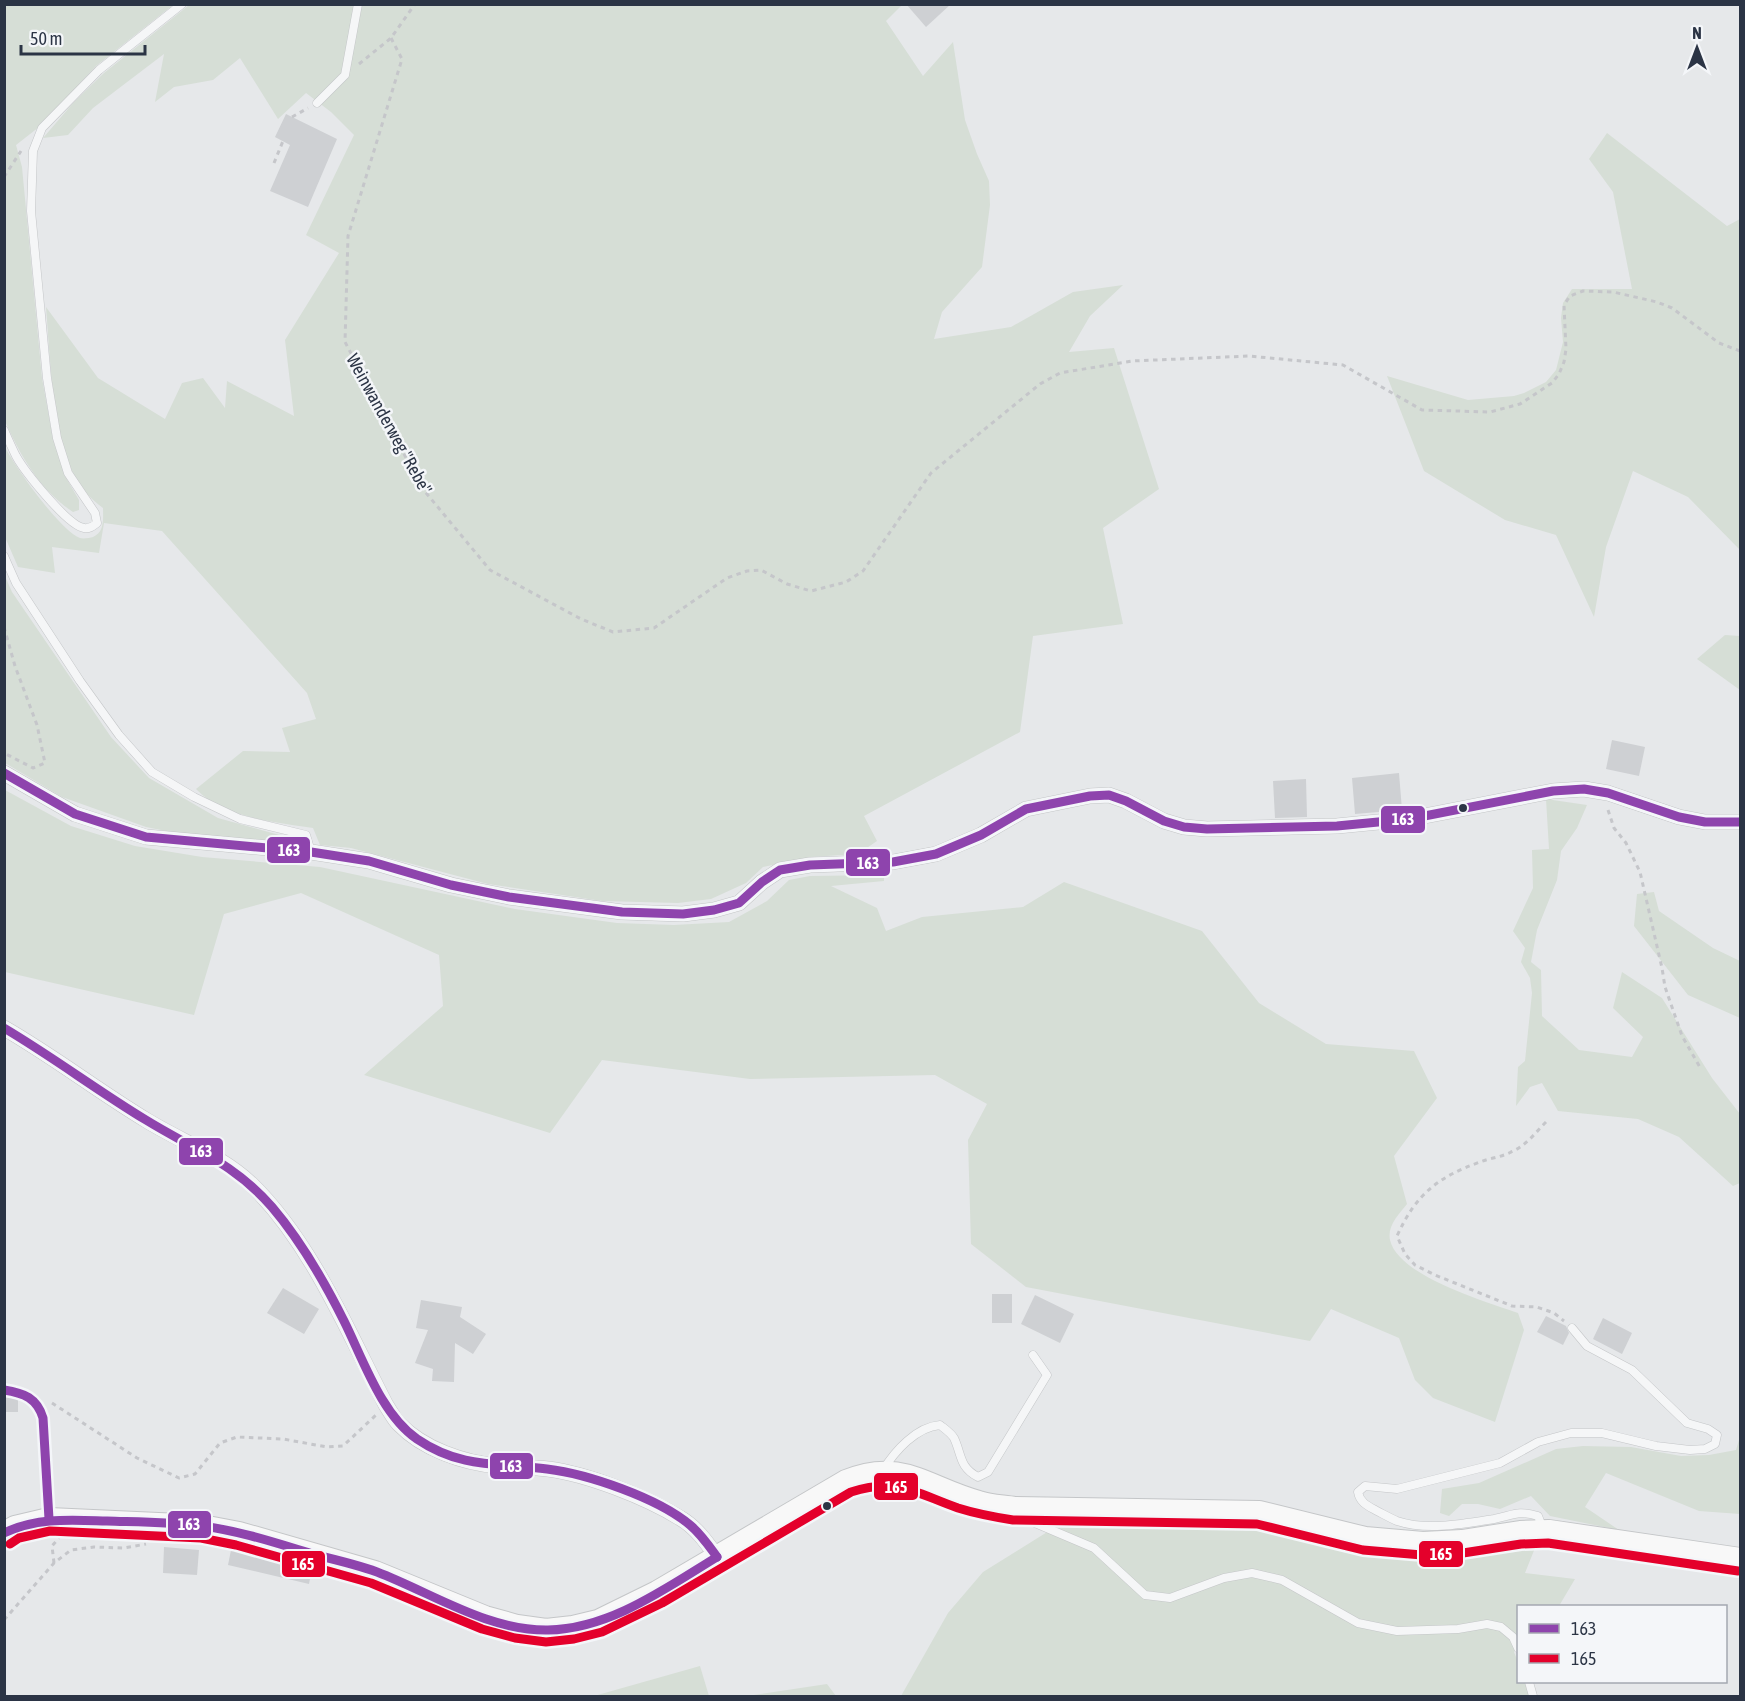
<svg xmlns="http://www.w3.org/2000/svg" width="1745" height="1701" font-family="'Asap Condensed',sans-serif">
	<rect width="100%" height="100%" fill="#e6e8ea"/>
	<!-- green -->
	<g fill="#d6ded6">
		<path d="M903 4 886 21 923 76 953 42 965 120 977 154 989 181 990 205 982 267 942 312 934 339 1011 327 1073 292 1123 285 1090 316 1069 352 1114 348 1159 489 1103 528 1123 624 1033 636 1020 732 864 816 877 841 858 854 811 857 763 867 746 883 711 899 678 903 602 901 488 884 351 848 320 845 313 828C276 822 223 818 196 789L243 751 290 752 282 728 316 719 307 693 162 531 104 523 99 553 52 547 55 573 18 567 5 537 4 445C13 464 60 531 80 538 83 539 90 538 93 537 105 532 103 518 103 508 91 499 79 487 73 473 52 430 50 355 46 307L98 378 165 419 182 383 203 378 225 408 227 381 294 416 285 340 339 253 306 235 354 135 331 112 306 93 278 119 240 58 213 80 174 87 155 102 164 54 93 108 68 135 43 138 74 102 104 73 189 5Z"/>
		<path d="M4 5H173L96 66 39 127 16 145 22 167 42 378 53 439 65 476 79 500V510L73 512C40 490 21 457 5 421Z"/>
		<path d="M1607 133 1727 226 1740 219V550L1688 497 1633 471 1606 547 1594 617 1556 535 1505 520 1424 471 1387 376 1468 400 1514 396 1524 393 1546 382 1556 370 1563 342 1561 318 1563 303 1572 289H1632L1613 192 1589 159Z"/>
		<path d="M4 574 12 592 111 737 149 778 218 818 294 839 298 844 181 834 146 827 62 797 5 763Z"/>
		<path d="M1725 635 1740 636V690L1697 659Z"/>
		<path d="M5 790 71 826 135 846 202 857 320 867 515 909 617 923 674 925 729 922 767 901 789 880 810 876 884 875V881L831 886 877 908 886 931 922 917 1023 907 1064 882 1202 931 1259 1003 1326 1044 1414 1051 1437 1098 1394 1156 1407 1204C1399 1214 1387 1226 1390 1240 1398 1276 1487 1302 1518 1313L1524 1330 1495 1422 1433 1398 1415 1380 1399 1338 1331 1309 1310 1341 1026 1287 971 1244 968 1140 987 1104 935 1075 750 1079 602 1060 550 1133 364 1075 443 1006 439 955 301 893 224 914 194 1015 5 972Z"/>
		<path d="M1546 799 1587 805 1577 828 1561 851 1557 880 1537 930 1531 962 1541 970 1542 1016 1579 1050 1632 1057 1643 1037 1613 1008 1622 972 1662 998 1712 1078 1740 1114V1183L1733 1186 1679 1137 1638 1119 1558 1111 1542 1083 1530 1087 1516 1106 1518 1067 1525 1061 1532 993 1530 978 1521 962 1525 948 1513 931 1533 888 1532 850 1549 849Z"/>
		<path d="M1654 892 1659 911 1713 948 1740 961V1018L1688 995 1634 926 1637 894Z"/>
		<path d="M1739 1440 1740 1441V1514L1699 1511 1606 1473 1585 1507 1619 1530 1550 1516 1531 1496 1500 1509 1478 1504H1462L1449 1516 1440 1513 1442 1489 1479 1483 1556 1449 1583 1446 1631 1447 1681 1456 1709 1455 1736 1450Z"/>
		<path d="M1237 1523 1288 1530 1379 1555H1464L1517 1544 1537 1543 1525 1573 1575 1579 1559 1606H1518V1647L1514 1652 1518 1662V1682H1527L1534 1696H901L948 1613 983 1572 1060 1524Z"/>
		<path d="M700 1666 709 1696H594Z"/>
		<path d="M827 1684 836 1696H747Z"/>
	</g>
	<!-- building -->
	<g fill="#ced0d3">
		<path d="M906 4H951L926 27Z"/>
		<path d="M286 114 337 139 308 207 270 191 290 145 275 137Z"/>
		<path d="M1612 740 1645 747 1639 776 1606 769Z"/>
		<path d="M1399 773 1402 810 1355 814 1352 778Z"/>
		<path d="M1306 779 1307 817 1275 818 1273 781Z"/>
		<path d="M283 1288 319 1309 304 1334 267 1313Z"/>
		<rect x="992" y="1294" width="20" height="29"/>
		<path d="M1035 1295 1074 1314 1060 1343 1021 1324Z"/>
		<path d="M421 1300 462 1307 460 1317 486 1334 473 1354 455 1343 454 1382 432 1381 433 1369 415 1363 428 1330 416 1328Z"/>
		<path d="M1546 1316 1566 1326 1569 1333 1563 1345 1537 1332Z"/>
		<path d="M1603 1318 1632 1333 1622 1354 1593 1339Z"/>
		<path d="M4 1396 18 1398V1412H4Z"/>
		<path d="M232 1545 312 1568 309 1584 228 1565Z"/>
		<path d="M164 1547 199 1550 197 1575 163 1573Z"/>
	</g>
	<g fill="none" stroke-linecap="round" stroke-linejoin="round">
		<defs>
			<g id="service">
				<path d="M317 103 345 75 358 4"/>
				<path d="M4 430C8 439 12 448 16 456 25 472 68 526 84 528 90 529 93 526 97 523L95 513 68 473 57 438 47 378 31 211 33 151 42 128 99 70 182 4"/>
				<path d="M4 556 16 583 80 681 119 735 152 772 194 797 240 819 306 835 311 852"/>
				<path d="M4 1390C26 1393 38 1396 43 1418L49 1516"/>
				<path d="M883 1470C895 1451 916 1427 940 1425 945 1429 951 1433 954 1438 962 1455 959 1467 978 1477L988 1472 1047 1375 1033 1355"/>
				<path d="M1026 1512 1035 1523 1094 1548 1145 1595 1170 1598 1224 1578 1252 1573 1282 1580 1358 1623 1397 1631 1458 1629 1487 1624 1501 1627 1513 1637 1518 1648"/>
				<path d="M1543 1529 1538 1516C1517 1510 1514 1515 1494 1519 1463 1524 1427 1531 1397 1521 1390 1518 1383 1514 1377 1511 1368 1506 1360 1503 1358 1492L1365 1486 1397 1489 1500 1463 1538 1442 1571 1433H1602L1656 1446 1690 1450 1705 1449 1715 1444 1717 1435 1708 1429 1687 1423 1632 1370 1587 1346 1572 1328"/>
				<path d="M1529 1682 1533 1696"/>
			</g>
			<g id="minor">
				<path d="M4 773 75 814 146 837 311 852 369 861 451 885 509 897 622 912 683 914 714 910 739 903 762 882 780 870 810 865 893 862 936 854 981 835 1026 809 1090 796 1109 795 1126 801 1164 821 1184 827 1207 829 1337 826 1409 819 1553 791 1584 789 1608 793 1679 817 1705 822H1740"/>
				<path d="M4 1028C53 1056 98 1091 146 1120 180 1141 222 1156 251 1184 311 1242 348 1332 386 1405 390 1411 394 1419 399 1424 423 1449 464 1463 498 1466 515 1468 531 1467 548 1469 587 1474 646 1497 680 1518 696 1527 707 1543 717 1557"/>
			</g>
			<path id="secondary" d="M4 1533 15 1527 49 1519 202 1526 239 1533 375 1572 485 1617 517 1626 546 1630 573 1627 598 1621 657 1592 846 1481C902 1458 927 1488 979 1502 990 1506 1003 1506 1015 1508L1259 1512 1365 1538 1423 1543 1462 1541 1520 1532 1549 1531 1740 1559"/>
		</defs>
		<!-- service casing -->
		<use href="#service" stroke="#c4c6c8" stroke-width="9"/>
		<!-- minor casing -->
		<use href="#minor" stroke="#c4c6c8" stroke-width="16"/>
		<!-- secondary casing -->
		<use href="#secondary" stroke="#c4c6c8" stroke-width="24"/>
		<!-- path -->
		<g stroke="#c5c6ca" stroke-width="3" stroke-dasharray="4.5 4.5" stroke-linecap="butt">
			<path d="M391 38 402 59 348 236 345 342 422 488 490 570 581 619 613 632 654 628 727 578 747 571 761 570 787 584 811 591 846 582 863 571 931 473 1040 384 1060 373 1132 361 1249 356 1343 365 1422 410 1490 412 1520 404 1552 383 1559 374 1564 362 1566 349 1564 305 1570 296 1583 291 1613 292 1657 302 1672 308 1719 343 1740 351"/>
			<path d="M359 64 391 38 415 4"/>
			<path d="M292 117 308 108"/>
			<path d="M274 163 283 141"/>
			<path d="M4 177 21 151"/>
			<path d="M4 627 15 666 37 725 45 763 33 768 4 753"/>
			<path d="M1608 810 1614 828 1626 843 1640 872 1662 968 1665 987 1682 1036 1701 1069"/>
			<path d="M1546 1122C1535 1133 1526 1146 1511 1152 1502 1157 1490 1158 1480 1162 1438 1177 1416 1194 1397 1236L1405 1254 1415 1265 1435 1275 1512 1306 1537 1307 1554 1313 1564 1321"/>
			<path d="M52 1403 137 1458 179 1478 195 1474 220 1443 237 1437 283 1439 327 1447 343 1446 376 1415"/>
			<path d="M54 1563 52 1546 59 1538"/>
			<path d="M4 1620 54 1563 71 1550 94 1547 124 1548 146 1544"/>
		</g>
		<!-- service -->
		<use href="#service" stroke="#f5f6f7" stroke-width="8"/>
		<!-- minor -->
		<use href="#minor" stroke="#f5f6f7" stroke-width="15"/>
		<!-- secondary -->
		<use href="#secondary" stroke="#f8f8f8" stroke-width="22"/>
		<defs>
			<g id="bus-1">
				<path d="M4 773 75 814 146 837 311 852 369 861 451 885 509 897 622 912 683 914 714 910 739 903 762 882 780 870 810 865 893 862 936 854 981 835 1026 809 1090 796 1109 795 1126 801 1164 821 1184 827 1207 829 1337 826 1409 819 1553 791 1584 789 1608 793 1679 817 1705 822H1740"/>
				<path d="M4 1028C53 1057 98 1091 146 1120 193 1149 234 1163 272 1207 301 1241 324 1281 344 1321 363 1359 381 1414 417 1439 461 1469 499 1463 547 1469 588 1474 658 1498 690 1525 701 1534 709 1546 717 1557"/>
				<path d="M4 1390C24 1393 37 1398 43 1418L49 1519"/>
				<path d="M4 1533C38 1517 71 1520 107 1521 138 1522 170 1522 202 1526 241 1531 279 1544 316 1555 337 1560 358 1565 377 1572 432 1593 488 1631 548 1630 610 1629 666 1588 717 1557"/>
			</g>
			<path id="bus-2" d="M10 1544 19 1538 50 1531 201 1538 236 1545 371 1583 482 1629 515 1638 546 1642 574 1639 602 1632 662 1603 851 1492C898 1477 915 1493 958 1508 977 1514 994 1517 1013 1520L1257 1524 1363 1550 1422 1555 1463 1553 1521 1544 1548 1543 1738 1571"/>
		</defs>
		<!-- bus-1 casing -->
		<use href="#bus-1" stroke="#f4f6f9" stroke-width="14"/>
		<!-- bus-2 casing -->
		<use href="#bus-2" stroke="#f4f6f9" stroke-width="14"/>
		<!-- bus-1 -->
		<use href="#bus-1" stroke="#8e44ad" stroke-width="9"/>
		<!-- bus-2 -->
		<use href="#bus-2" stroke="#e4002b" stroke-width="9"/>
	</g>
	<!-- markers -->
	<g fill="#2b3445" stroke="#f4f6f9" stroke-width="2">
		<circle cx="1463" cy="808" r="5"/>
		<circle cx="827" cy="1506" r="5"/>
	</g>
	<g text-anchor="middle" stroke-width="5" stroke-linejoin="round" paint-order="stroke">
		<!-- street labels -->
		<g font-size="18" fill="#2b3445" stroke="#f4f6f9">
			<text transform="translate(389 424) rotate(61)" y="6">Weinwanderweg "Rebe"</text>
		</g>
	</g>
	<g stroke="#f4f6f9" stroke-width="2">
		<rect x="1380" y="805" width="46" height="29" rx="6" fill="#8e44ad"/>
		<rect x="266" y="836" width="45" height="28" rx="6" fill="#8e44ad"/>
		<rect x="845" y="848" width="46" height="29" rx="6" fill="#8e44ad"/>
		<rect x="178" y="1137" width="46" height="29" rx="6" fill="#8e44ad"/>
		<rect x="489" y="1452" width="45" height="28" rx="6" fill="#8e44ad"/>
		<rect x="873" y="1472" width="46" height="29" rx="6" fill="#e4002b"/>
		<rect x="167" y="1510" width="45" height="29" rx="6" fill="#8e44ad"/>
		<rect x="1418" y="1540" width="46" height="28" rx="6" fill="#e4002b"/>
		<rect x="281" y="1550" width="45" height="28" rx="6" fill="#e4002b"/>
	</g>
	<g font-size="16" text-anchor="middle" font-weight="bold" fill="#fff">
		<text x="1403" y="825">163</text>
		<text x="289" y="856">163</text>
		<text x="868" y="869">163</text>
		<text x="201" y="1157">163</text>
		<text x="511" y="1472">163</text>
		<text x="896" y="1493">165</text>
		<text x="189" y="1530">163</text>
		<text x="1441" y="1560">165</text>
		<text x="303" y="1570">165</text>
	</g>
	<!-- border -->
	<rect width="1745" height="1701" fill="none" stroke="#2b3445" stroke-width="12"/>
	<!-- legend -->
	<rect x="1517" y="1605" width="210" height="78" fill="#f4f6f9" stroke="#a4a8b1" stroke-width="1.5"/>
	<rect x="1529" y="1624" width="30" height="9" fill="#8e44ad" stroke="#a4a8b1" stroke-width="1.5"/>
	<text x="1571" y="1635" font-size="18" fill="#2b3445">163</text>
	<rect x="1529" y="1654" width="30" height="9" fill="#e4002b" stroke="#a4a8b1" stroke-width="1.5"/>
	<text x="1571" y="1665" font-size="18" fill="#2b3445">165</text>
	<!-- north arrow -->
	<g transform="translate(1697 48)" stroke="#f4f6f9" stroke-width="4.5" paint-order="stroke">
	<path d="M0-4.5L10 22L0 15L-10 22Z" fill="#2b3445"/>
	<text y="-9" font-size="16" font-weight="bold" text-anchor="middle" fill="#2b3445">N</text>
	</g>
	<!-- scale -->
	<path d="M21 45v9h124v-9" fill="none" stroke="#2b3445" stroke-width="3"/>
	<text x="30" y="45" font-size="18" fill="#2b3445" stroke="#f4f6f9" stroke-width="4.5" paint-order="stroke">50 m</text>
</svg>
